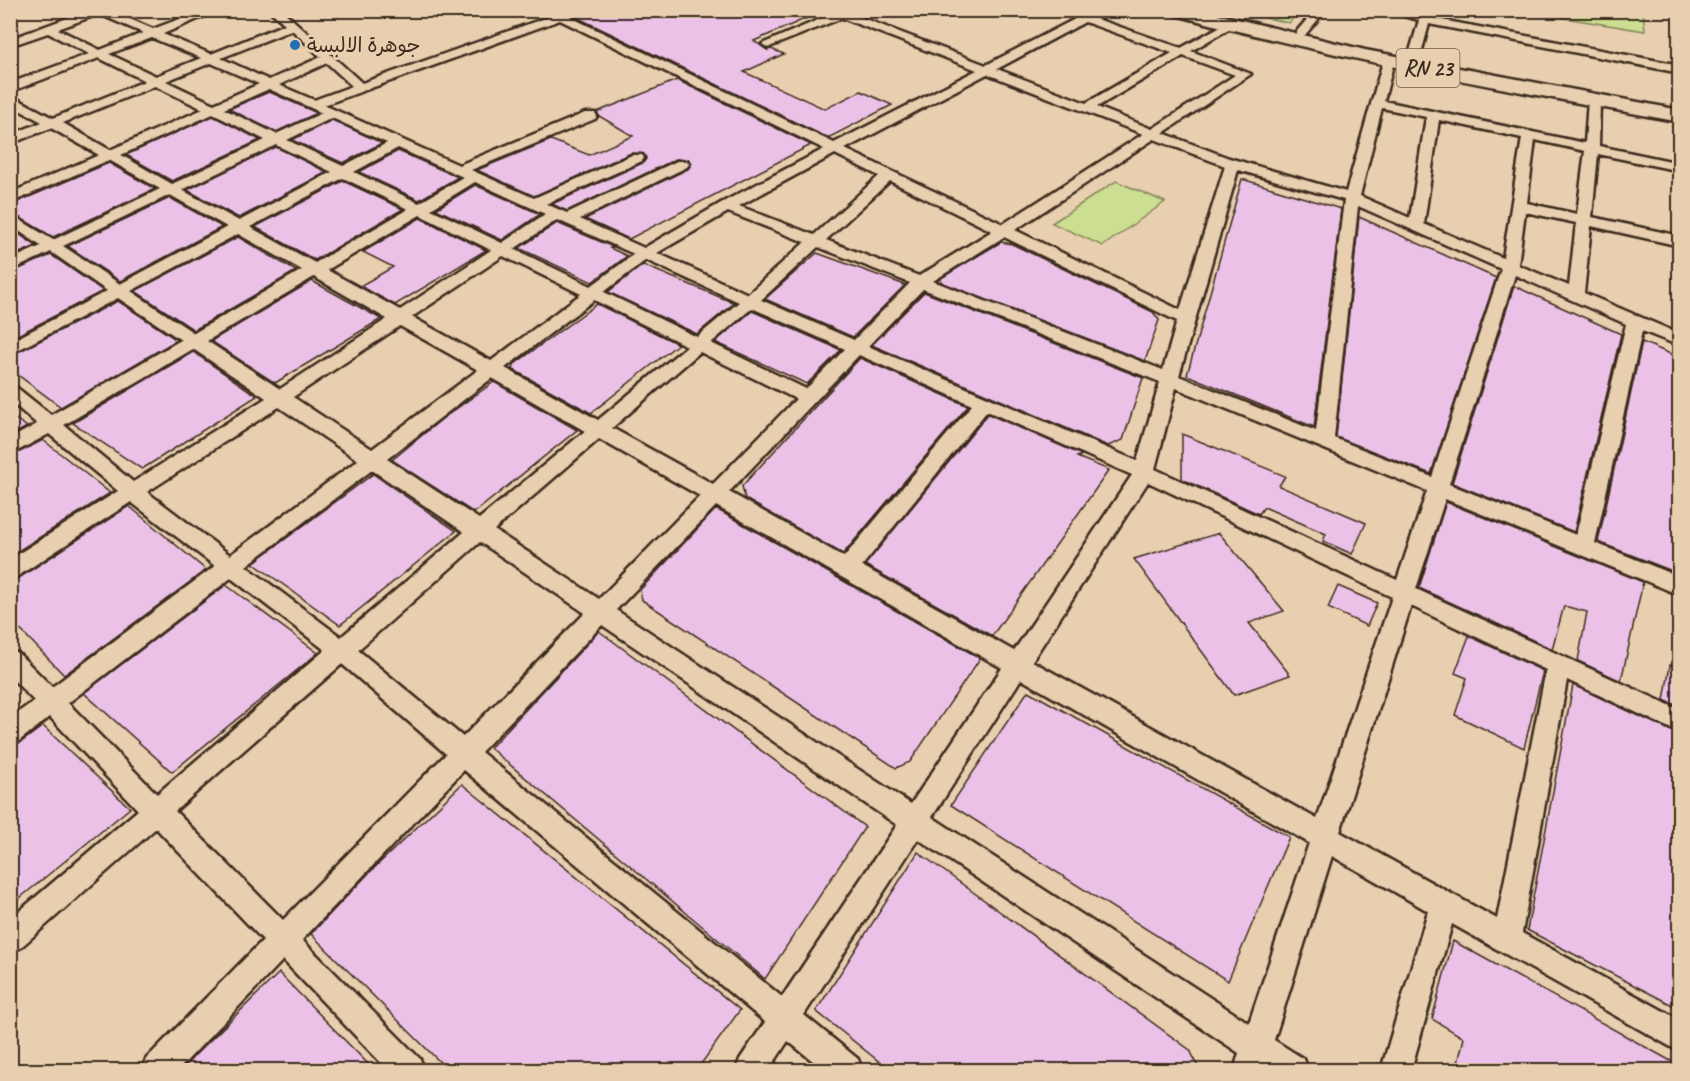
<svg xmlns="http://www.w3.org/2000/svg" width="1690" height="1081" font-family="Caveat,'Playpen Sans Arabic',sans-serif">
	<rect width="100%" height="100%" fill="#e7cfaf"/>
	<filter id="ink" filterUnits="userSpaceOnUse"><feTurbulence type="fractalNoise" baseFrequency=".0167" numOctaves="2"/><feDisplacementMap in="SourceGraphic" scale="12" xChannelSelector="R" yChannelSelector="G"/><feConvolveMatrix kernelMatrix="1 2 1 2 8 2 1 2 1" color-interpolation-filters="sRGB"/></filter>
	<g filter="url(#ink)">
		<!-- green -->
		<g fill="#ccde92" stroke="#848458" stroke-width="1.5">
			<path d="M1235 11 1299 10V11L1289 23Z"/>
			<path d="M1522 11H1643L1645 31Z"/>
			<path d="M1116 181 1165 202 1103 246 1052 223Z"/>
		</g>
		<!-- building -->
		<g fill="#ecc1e7" stroke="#3b2a1e" stroke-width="1.5">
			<path d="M571 10H825L754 41 767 50 771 49 784 54 744 72 825 109 861 91 892 105 828 138 574 16 575 14Z"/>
			<path d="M677 80 811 145 629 239 585 219 688 169 691 165 689 160 676 159 567 211 552 204 643 163 646 159 644 154 631 153 534 196 477 170 551 140 589 155 633 136 599 116 597 112Z"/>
			<path d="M269 92 274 94 317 113 276 132 229 109Z"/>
			<path d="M213 116 260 140 172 181 126 155Z"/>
			<path d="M332 120 382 143 343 163 292 140Z"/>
			<path d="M276 147 327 172 239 218 187 190Z"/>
			<path d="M398 151 458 177 419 200 359 172Z"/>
			<path d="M109 163 155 189 53 237 10 212V205Z"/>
			<path d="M1242 179 1341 209 1314 427 1187 375Z"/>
			<path d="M343 181 403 209 315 260 255 227Z"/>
			<path d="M475 185 540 214 502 240 436 209Z"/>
			<path d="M170 198 222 227 120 281 68 246Z"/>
			<path d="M1359 217 1496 278 1431 474 1336 437Z"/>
			<path d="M420 218 486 250 395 305 360 286 393 267 363 252Z"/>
			<path d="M557 223 613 247 610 248 627 256 592 282 519 248Z"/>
			<path d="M10 228 36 246 10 257Z"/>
			<path d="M238 237 296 271 194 330 135 291Z"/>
			<path d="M1001 242 1012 244 1153 312 1159 320 1145 361 941 282V278Z"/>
			<path d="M817 253 905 285 853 337 765 299Z"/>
			<path d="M51 255 103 291 10 339V273Z"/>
			<path d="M643 265 734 303 697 334 608 292Z"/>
			<path d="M312 281 381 319 275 383 211 341Z"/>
			<path d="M1514 286 1621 334 1574 532 1452 483Z"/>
			<path d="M924 292 1143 378 1123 440 1108 446 872 345Z"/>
			<path d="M118 301 177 340 61 407 10 369V356Z"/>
			<path d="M597 304 678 344 591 413 512 369 514 367 512 366Z"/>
			<path d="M752 311 841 350 807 384 715 342Z"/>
			<path d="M1642 342 1680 358V574L1598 542Z"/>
			<path d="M193 352 257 396 142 469 73 423Z"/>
			<path d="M860 358 968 406 843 554 745 499 742 486Z"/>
			<path d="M494 382 577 430 474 513 392 460 442 419Z"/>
			<path d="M988 414 1082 455 1077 457 1109 470 992 636 865 565Z"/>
			<path d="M10 415 27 427 10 436Z"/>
			<path d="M1182 434 1285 476 1279 486 1366 523 1352 554 1323 541 1326 534 1264 507 1259 514 1182 479Z"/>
			<path d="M43 440 110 493 10 556V457Z"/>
			<path d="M373 474 456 531 340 625 253 563Z"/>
			<path d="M1446 502 1643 582 1621 681 1578 661 1587 612 1564 606 1552 649 1419 588Z"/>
			<path d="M129 506 206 570 64 675 10 619V580L19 578Z"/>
			<path d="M716 509 978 657 979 660 910 762 896 768 642 600 640 590Z"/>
			<path d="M1219 533 1284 611 1249 623 1290 675 1234 695 1134 559Z"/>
			<path d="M226 585 318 653 172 772 84 693Z"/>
			<path d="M1338 586 1377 603 1367 626 1328 608Z"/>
			<path d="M599 631 865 827 765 979 490 748Z"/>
			<path d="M1469 636 1543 671 1524 748 1455 715 1467 678 1455 673Z"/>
			<path d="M1670 665 1680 666V707L1664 700Z"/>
			<path d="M1573 685 1680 735V1009L1527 930Z"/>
			<path d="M1028 691 1289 837 1228 981 951 805Z"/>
			<path d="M43 726 130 808 10 906V746L20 743Z"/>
			<path d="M462 784 740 1010 696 1071H449L311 934 368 874Z"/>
			<path d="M918 852 1190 1050 1200 1071H891L816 1011Z"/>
			<path d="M1453 941 1680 1066V1071H1456L1464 1038 1432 1019Z"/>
			<path d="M279 973 375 1071H181L195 1055Z"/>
		</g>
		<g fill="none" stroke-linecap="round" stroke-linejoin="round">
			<defs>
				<g id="street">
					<path d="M89 10H109L153 29 203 10H219L163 34 211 54 285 24 269 10H282L362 83 551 16 543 10 567 11 573 14 570 17 834 143 977 70 842 18 772 46 768 48 762 44 832 14 827 10H854L852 14 986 65 1075 19 1055 10H1072L1084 14 1095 13 1097 15 1094 18 1181 48 1228 22 1234 25 1232 27 1191 51 1251 74 1163 133 1229 158 1346 192 1384 58H1392L1394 61 1384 101 1585 143 1588 100 1590 97H1598L1600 100 1599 146 1680 163V171L1598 154 1592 217 1680 236V246L1591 226 1584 293 1680 334V346L1642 331 1595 543 1680 577V595L1445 499 1416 589 1680 710V733L1567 680 1522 933 1680 1020V1052L1452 924 1411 1070H1381L1428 911 1332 856 1274 1040 1304 1059 1308 1070H1234L1239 1053 918 839 804 1015 858 1059 862 1070H824L788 1041 769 1070H736L740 1059 765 1022 464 770 302 940 420 1059 424 1070H388L283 960 178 1070H142L146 1059 263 940 156 828 20 948 10 952V919L138 810 50 717 19 741 10 744V718L34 701 10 676V650L18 653 52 687 215 566 131 502 18 576 10 578V559L118 491 49 434 10 455V439L37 424 10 401V385L16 387 51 415 181 340 118 298 10 354V342L107 291 51 252 10 271V260L41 246 10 225V214L53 240 160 189 109 160 10 203V193L99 155 51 128 10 144V135L42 122 10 105V95L53 118 145 81 99 58 10 92V83L89 54 48 33 10 46V39ZM99 14 143 33 100 50 58 29ZM560 20 824 149 721 203 644 248 580 219 687 167 689 164 687 161H677L567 213 546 204 642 161 644 158 642 155H632L534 198 471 170 595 119 597 116 595 113H585L459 165 324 105ZM1085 22 1172 53 1086 103 997 69ZM292 30 321 57 269 80 221 58ZM152 38 201 58 156 76 109 54ZM1183 56 1235 75 1152 129 1097 107ZM211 63 259 84 214 104 166 81ZM327 63 352 86 314 100 279 85ZM987 74 1143 134 1003 224 845 149ZM155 86 203 109 110 150 63 123ZM269 89 322 113 276 134 224 109ZM1382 108 1426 117 1410 218 1360 196ZM213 114 265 140 172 184 121 155ZM332 118 387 143 343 166 287 140ZM1439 120 1522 138 1503 258 1424 224ZM1154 139 1225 166 1180 310 1015 230ZM1535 140 1585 151 1577 214 1527 203ZM276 145 332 172 239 221 182 190ZM398 148 463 177 419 203 354 172ZM835 154 879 176 814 235 739 206ZM1238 170 1344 200 1316 431 1179 376ZM343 178 408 209 315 263 250 227ZM890 181 992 231 919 276 826 240ZM475 182 545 214 502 243 431 209ZM170 195 227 227 120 284 63 246ZM1358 206 1501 269 1432 477 1334 438ZM728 212 805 242 748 294 657 253ZM1525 212 1576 223 1569 286 1518 265ZM420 215 491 250 400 310 327 270ZM557 220 562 222 634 254 591 286 514 249ZM238 234 302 270 194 333 131 291ZM1004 237 1177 321 1163 370 933 281ZM818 247 910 283 854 340 761 300ZM503 256 581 294 491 361 412 317ZM646 260 739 302 697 337 604 292ZM1515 275 1626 324 1576 535 1449 484ZM314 277 387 319 280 389 207 341ZM923 289 1160 382 1137 461 868 346ZM594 300 687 346 598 420 505 368ZM752 308 845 349 806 389 711 343ZM400 326 478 370 372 449 293 397ZM193 349 266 398 133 482 64 425ZM700 352 796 399 713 484 612 428ZM859 355 972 405 844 557 729 492ZM492 378 585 431 479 519 387 459ZM1176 388 1427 491 1397 580 1155 469ZM279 407 358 460 230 555 147 492ZM987 411 1132 475 1014 651 862 566ZM599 439 700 496 599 599 494 530ZM372 470 464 532 341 637 246 566ZM1148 482 1392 597 1317 819 1032 661ZM716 506 1002 668 911 804 616 610ZM480 542 585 613 463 737 358 650ZM231 578 325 650 157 794 68 703ZM1411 606 1546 670 1497 919 1340 832ZM602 625 897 825 782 997 481 752ZM342 664 446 754 283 920 175 811ZM1021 679 1309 843 1249 1023 932 817Z"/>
					<path d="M1315 10H1326L1305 35H1297V31Z"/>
					<path d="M1382 10H1405L1420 14 1421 10H1432L1431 18 1680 65V73L1429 24 1418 65 1412 69 1406 65 1419 20Z"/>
				</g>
				<path id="primary" d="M1170 10H1200L1365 50 1680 110V122C1509 90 1339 59 1172 14Z"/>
			</defs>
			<!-- street casing -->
			<use href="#street" stroke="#3b2a1e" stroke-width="5"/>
			<!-- primary casing -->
			<use href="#primary" stroke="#3b2a1e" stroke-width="5"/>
			<!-- street -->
			<use href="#street" fill="#e7cfaf" fill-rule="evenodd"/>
			<!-- primary -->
			<use href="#primary" fill="#e7cfaf" fill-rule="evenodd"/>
		</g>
	</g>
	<!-- markers -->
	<circle fill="#1f6fb2" stroke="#e7cfaf" stroke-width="2" cx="295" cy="45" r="6"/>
	<g text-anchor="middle" stroke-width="6" stroke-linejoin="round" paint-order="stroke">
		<!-- far-poi labels -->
		<g font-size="20" fill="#3b2a1e" stroke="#e7cfaf" text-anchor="start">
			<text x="307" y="52">جوهرة الالبسة</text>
		</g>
		<!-- shield labels -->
		<rect fill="#e7cfaf" stroke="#6f5c4a" stroke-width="1.5" x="1396.5" y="49" width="63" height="38" rx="4.5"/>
		<g font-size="22" font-weight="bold" fill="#3b2a1e">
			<text x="1428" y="76">RN 23</text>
		</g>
	</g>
	<!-- margin -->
	<rect width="1690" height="1081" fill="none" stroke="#e7cfaf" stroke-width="36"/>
	<rect x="18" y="18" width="1654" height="1045" fill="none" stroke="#3b2a1e" stroke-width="2" filter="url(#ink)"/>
</svg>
